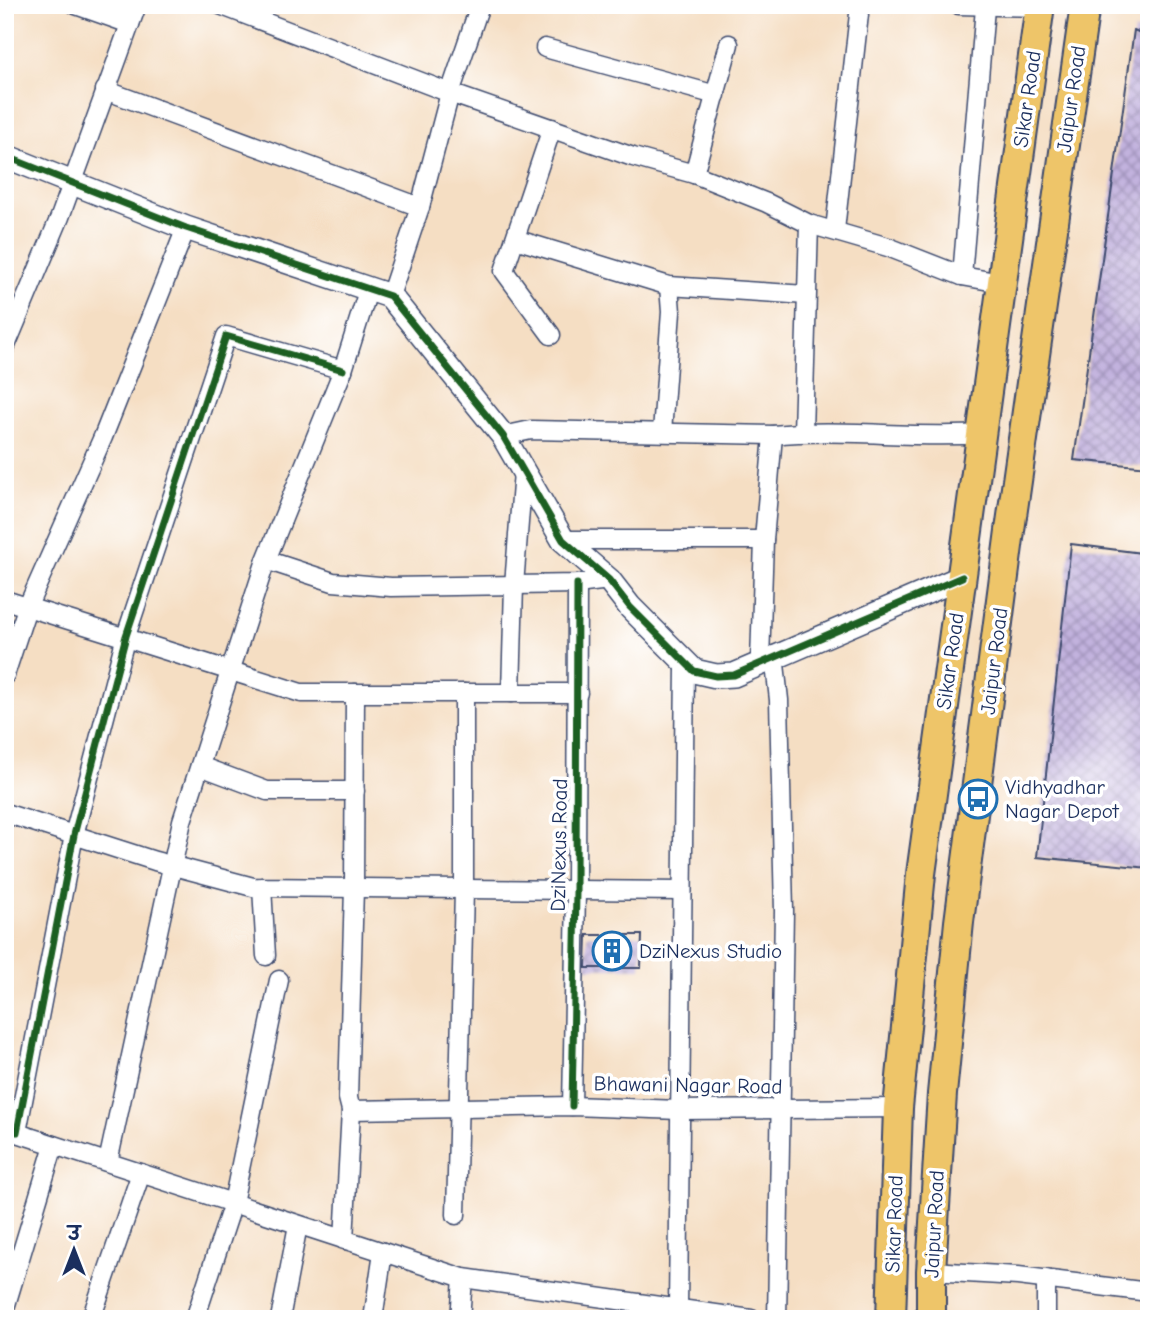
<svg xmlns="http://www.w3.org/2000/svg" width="1154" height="1324" font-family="'Comic Neue','Playpen Sans Deva',sans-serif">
	<defs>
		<pattern id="building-cross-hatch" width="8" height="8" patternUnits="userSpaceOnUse" patternTransform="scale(1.75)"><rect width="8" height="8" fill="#c2b2de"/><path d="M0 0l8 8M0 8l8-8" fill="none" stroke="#9d91b7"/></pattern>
	</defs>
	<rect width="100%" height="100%" fill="#fff"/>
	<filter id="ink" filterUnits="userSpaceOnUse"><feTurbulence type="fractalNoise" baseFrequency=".0143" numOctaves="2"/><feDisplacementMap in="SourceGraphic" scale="14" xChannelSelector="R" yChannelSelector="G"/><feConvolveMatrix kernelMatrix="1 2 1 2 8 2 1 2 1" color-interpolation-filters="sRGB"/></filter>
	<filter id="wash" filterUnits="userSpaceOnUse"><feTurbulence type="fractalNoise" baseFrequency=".00686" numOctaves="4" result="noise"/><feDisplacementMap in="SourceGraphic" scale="28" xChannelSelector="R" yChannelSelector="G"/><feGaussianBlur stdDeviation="1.57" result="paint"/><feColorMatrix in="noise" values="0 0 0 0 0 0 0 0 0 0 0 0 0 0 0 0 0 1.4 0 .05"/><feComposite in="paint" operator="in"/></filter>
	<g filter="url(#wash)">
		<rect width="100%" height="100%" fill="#f5dec3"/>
		<g id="blocks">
			<!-- building -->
			<g fill="url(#building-cross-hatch)">
				<path d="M1134 30 1149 37V467L1074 460Z"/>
				<path d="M1071 544 1149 554V868L1037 857Z"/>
				<path d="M587 935H642L641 968H586Z"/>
			</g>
		</g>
	</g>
	<g filter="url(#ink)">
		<use href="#blocks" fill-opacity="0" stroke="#3c496d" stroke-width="2"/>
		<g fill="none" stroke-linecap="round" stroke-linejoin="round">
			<defs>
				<g id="minor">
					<path d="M76 5 130 24"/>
					<path d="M220 5 450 93 633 157 694 174 767 203 809 224 888 247 962 276 1001 283"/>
					<path d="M959 5 1039 7"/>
					<path d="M545 48 716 95"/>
					<path d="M105 90 420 207"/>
					<path d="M694 174 729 44"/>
					<path d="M835 230 860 5"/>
					<path d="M515 239 669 286 806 295"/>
					<path d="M962 276 985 8"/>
					<path d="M390 296 420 207 450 93 480 5"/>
					<path d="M551 335 504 271 552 128"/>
					<path d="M5 348 60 217 137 5"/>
					<path d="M662 432 671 312 669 286"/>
					<path d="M803 432 809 224"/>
					<path d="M503 436 531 430 773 435C842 428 912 439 982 434"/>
					<path d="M563 540H764"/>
					<path d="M266 560 333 582 391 587 577 584 609 580"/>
					<path d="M5 600 301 693H578"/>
					<path d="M774 655 779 700 784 911 777 1319"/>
					<path d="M760 661 764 540 773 435"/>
					<path d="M5 675 27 608 103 437 186 228"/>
					<path d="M511 693 514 585 523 472"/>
					<path d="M200 766 267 791H355"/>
					<path d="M5 813 155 861 253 887 681 891"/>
					<path d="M262 887 266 956"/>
					<path d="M572 1106 576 892 577 584"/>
					<path d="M351 1110 572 1106 679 1110 898 1108"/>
					<path d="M5 1129 463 1278 751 1319"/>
					<path d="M17 1132 74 835 126 636 226 336 343 370"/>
					<path d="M108 1162 182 821 266 560 343 370 368 291"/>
					<path d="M456 1215 464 890V693"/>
					<path d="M344 1240 351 1110 348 1098 354 888 355 693"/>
					<path d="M931 1271 1018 1276 1149 1292"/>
					<path d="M1046 1279V1319"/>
					<path d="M5 1308 54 1145"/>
					<path d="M678 1309 685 663"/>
					<path d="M91 1319 141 1173"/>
					<path d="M195 1319 233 1203 279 980"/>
					<path d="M280 1319 298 1225"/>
					<path d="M373 1319 383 1252"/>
					<path d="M460 1319 463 1278"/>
				</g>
				<path id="tertiary" d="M5 156 186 228 390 296 503 436 563 540 609 580 630 607 694 671 716 676 734 675 962 577"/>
				<g id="primary">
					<path d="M891 1319 898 1108 921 874 1040 5"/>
					<path d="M931 1319V1271L942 1094 959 922 1011 523 1085 5"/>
				</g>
			</defs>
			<!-- minor casing -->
			<use href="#minor" stroke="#3c496d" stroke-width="21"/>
			<!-- tertiary casing -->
			<use href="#tertiary" stroke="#3c496d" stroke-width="26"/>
			<!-- primary casing -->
			<use href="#primary" stroke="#3c496d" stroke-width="32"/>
			<!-- minor -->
			<use href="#minor" stroke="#fff" stroke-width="18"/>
			<!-- tertiary -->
			<use href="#tertiary" stroke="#fff" stroke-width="23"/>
			<!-- primary -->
			<use href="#primary" stroke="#eec569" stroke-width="28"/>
			<defs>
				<g id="cycleway">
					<path d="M5 156 186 228 390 296 503 436 563 540 609 580 630 607 694 671 716 676 734 675 962 577"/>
					<path d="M572 1106 576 892 577 584"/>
					<path d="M17 1132 74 835 126 636 226 336 343 370"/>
				</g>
			</defs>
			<!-- cycleway casing -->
			<use href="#cycleway" stroke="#fff" stroke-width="11"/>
			<!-- cycleway -->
			<use href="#cycleway" stroke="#1b5e20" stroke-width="7"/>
		</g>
	</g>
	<!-- icons -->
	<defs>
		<symbol id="bus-ring" viewBox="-11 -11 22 22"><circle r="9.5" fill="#fff" stroke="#1f6fb2" stroke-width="1.5"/><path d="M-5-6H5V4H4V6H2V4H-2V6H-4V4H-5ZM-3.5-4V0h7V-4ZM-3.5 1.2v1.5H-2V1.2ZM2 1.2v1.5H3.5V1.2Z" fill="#1f6fb2"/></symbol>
		<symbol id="building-ring" viewBox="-11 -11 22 22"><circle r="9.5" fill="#fff" stroke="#1f6fb2" stroke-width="1.5"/><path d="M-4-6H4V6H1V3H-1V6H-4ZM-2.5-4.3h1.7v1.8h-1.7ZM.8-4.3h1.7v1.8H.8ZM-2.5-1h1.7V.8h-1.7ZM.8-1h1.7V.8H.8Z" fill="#1f6fb2"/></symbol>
	</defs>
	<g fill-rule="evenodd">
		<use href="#bus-ring" x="956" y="777" width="44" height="44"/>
		<use href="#building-ring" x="590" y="929" width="44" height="44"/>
	</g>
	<g text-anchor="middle" stroke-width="7" stroke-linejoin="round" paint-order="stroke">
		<!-- street labels -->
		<g font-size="21" fill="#1b2f5e" stroke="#fff">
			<text transform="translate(1027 99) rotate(-82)" y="7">Sikar Road</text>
			<text transform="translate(1071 99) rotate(-82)" y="7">Jaipur Road</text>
			<text transform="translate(950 661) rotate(-82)" y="7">Sikar Road</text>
			<text transform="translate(994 661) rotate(-83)" y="7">Jaipur Road</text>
			<text transform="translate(559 845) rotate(-89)" y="7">DziNexus Road</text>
			<text transform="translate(688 1085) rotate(1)" y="7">Bhawani Nagar Road</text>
			<text transform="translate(894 1224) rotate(-88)" y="7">Sikar Road</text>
			<text transform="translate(934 1224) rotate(-87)" y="7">Jaipur Road</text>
		</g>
		<!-- poi labels -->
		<g font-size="21" fill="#1b2f5e" stroke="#fff" text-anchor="start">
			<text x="1005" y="794">Vidhyadhar<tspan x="1005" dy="24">Nagar Depot</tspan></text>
			<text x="639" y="958">DziNexus Studio</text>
		</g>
	</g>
	<!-- margin -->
	<rect width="1154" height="1324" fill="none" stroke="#fff" stroke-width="28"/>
	<!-- north arrow -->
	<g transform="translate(74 1250)" stroke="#ffffff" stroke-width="5" paint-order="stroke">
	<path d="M0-5L12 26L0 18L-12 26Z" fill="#1b2f5e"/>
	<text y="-10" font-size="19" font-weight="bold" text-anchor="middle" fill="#1b2f5e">उ</text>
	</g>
</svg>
